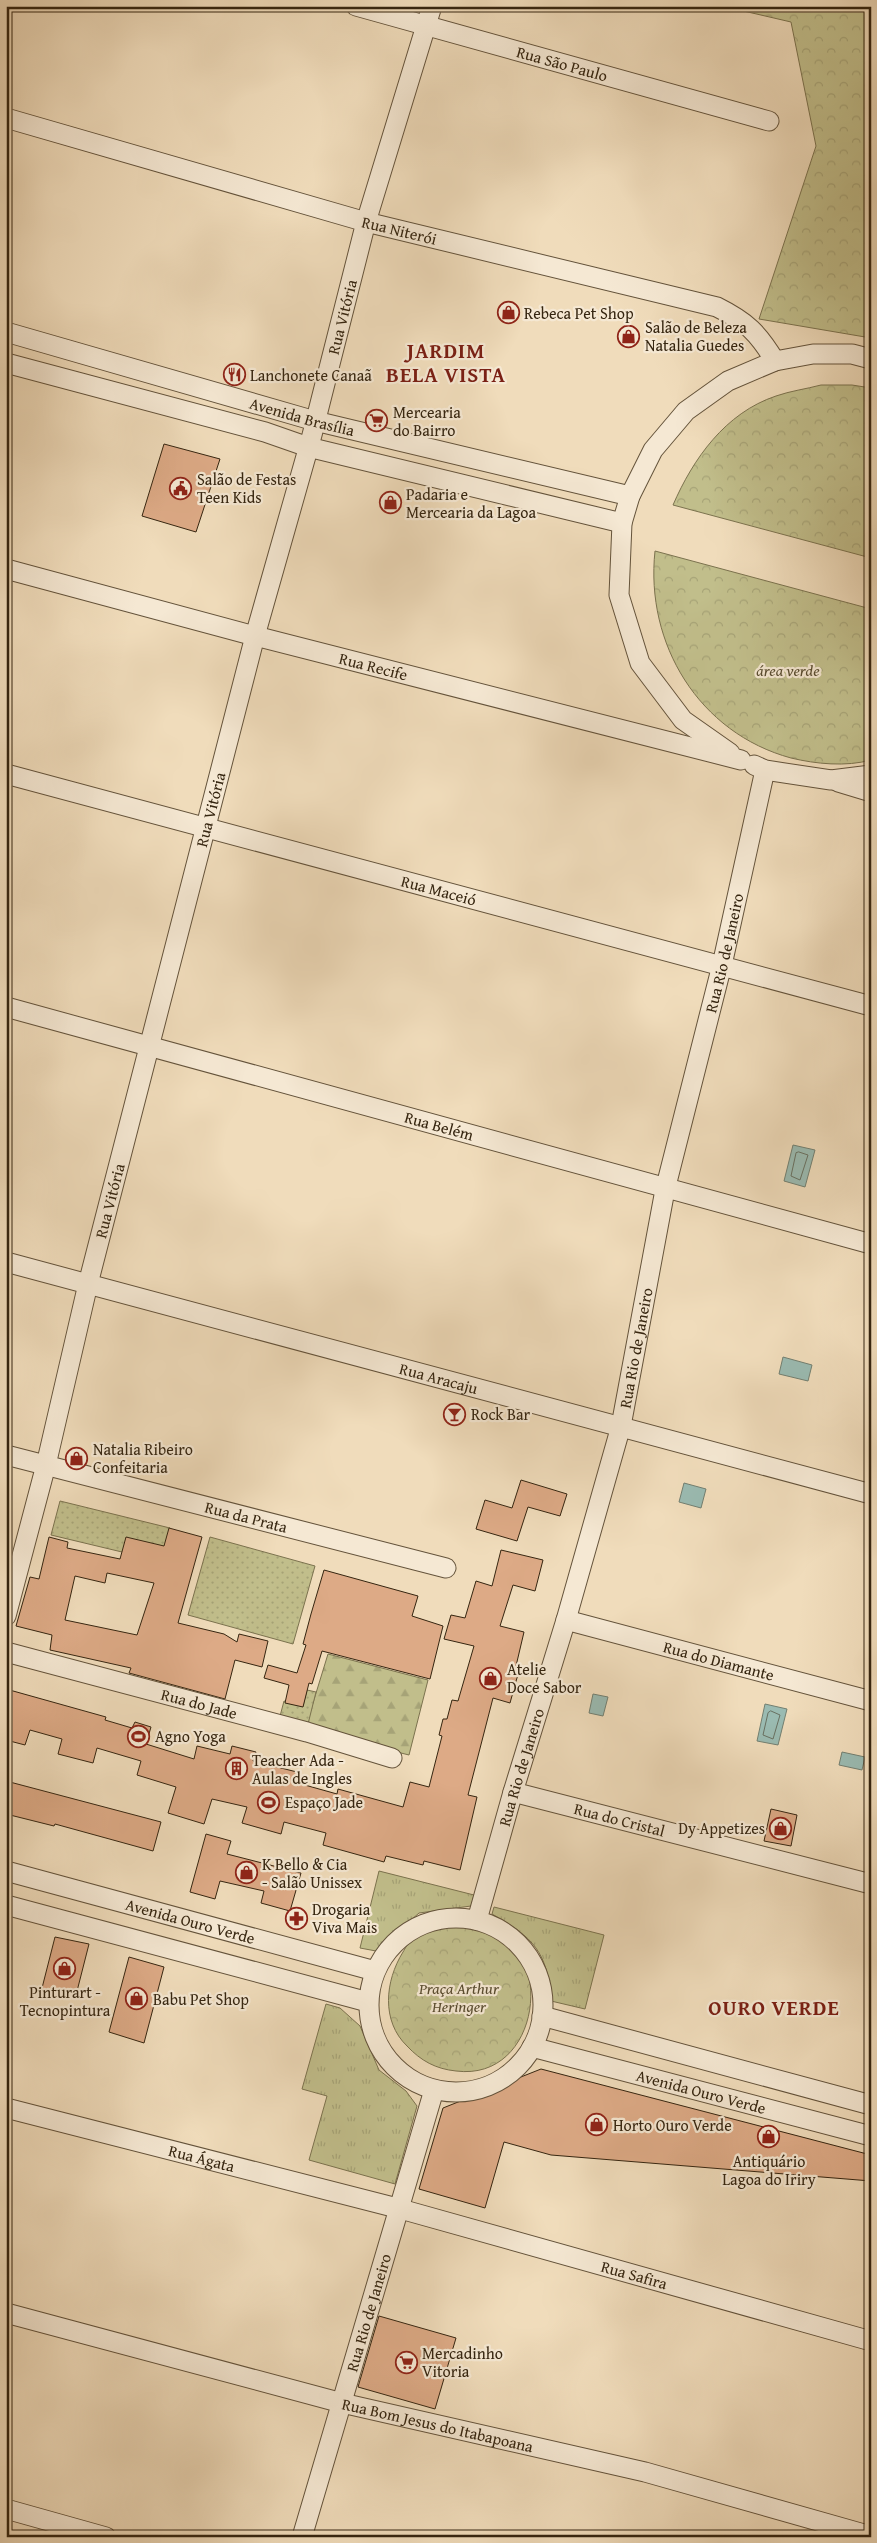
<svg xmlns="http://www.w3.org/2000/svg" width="877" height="2543" font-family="'Gentium Book Plus',serif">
	<defs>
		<pattern id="grass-tufts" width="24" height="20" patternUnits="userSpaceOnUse" patternTransform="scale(1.25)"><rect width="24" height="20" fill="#c1be8b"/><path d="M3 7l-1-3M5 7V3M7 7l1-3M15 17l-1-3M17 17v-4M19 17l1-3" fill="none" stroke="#a6a377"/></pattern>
		<pattern id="forest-firs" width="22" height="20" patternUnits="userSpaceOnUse" patternTransform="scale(1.25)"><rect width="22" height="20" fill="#c1be8b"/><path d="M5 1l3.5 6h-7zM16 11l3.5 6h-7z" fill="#a6a377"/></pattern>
		<pattern id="park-crowns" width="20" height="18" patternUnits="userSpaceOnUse" patternTransform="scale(1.25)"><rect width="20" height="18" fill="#c1be8b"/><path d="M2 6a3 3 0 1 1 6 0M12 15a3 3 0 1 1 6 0" fill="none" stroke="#a6a377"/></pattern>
		<pattern id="garden-dots" width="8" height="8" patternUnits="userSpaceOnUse" patternTransform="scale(1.25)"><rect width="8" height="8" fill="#c1be8b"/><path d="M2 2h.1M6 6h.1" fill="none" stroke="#a6a377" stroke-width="1.8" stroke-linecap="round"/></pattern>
	</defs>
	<rect width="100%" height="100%" fill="#f0dcbb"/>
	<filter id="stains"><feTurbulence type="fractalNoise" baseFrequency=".004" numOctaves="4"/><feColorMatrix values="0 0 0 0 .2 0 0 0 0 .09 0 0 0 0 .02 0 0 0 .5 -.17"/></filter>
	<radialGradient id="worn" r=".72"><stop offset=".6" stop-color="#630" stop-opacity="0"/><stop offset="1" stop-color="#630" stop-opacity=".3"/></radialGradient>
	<!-- grass -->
	<g fill="url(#grass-tufts)" stroke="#7b724e">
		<path d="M379 1871 474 1895 471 1906 419 1913 376 1951 360 1948Z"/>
		<path d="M494 1907 604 1935 585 2009 551 2001C548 1952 533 1937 492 1914Z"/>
		<path d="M326 2004 340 2008 360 2026 379 2070 406 2091 417 2106 395 2184 309 2160 327 2096 302 2089Z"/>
	</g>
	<!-- forest -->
	<path fill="url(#forest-firs)" stroke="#7b724e" d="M328 1654 428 1680 409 1755 305 1729Z"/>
	<!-- park -->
	<g fill="url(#park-crowns)" stroke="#7b724e">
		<path d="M722 6H871V338L759 319 816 146 791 22Z"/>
		<path d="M821 385H852L871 388V558L673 505C693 459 725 413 776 396 790 391 806 389 821 385Z"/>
		<path d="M655 551 871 609V760C846 767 816 764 791 758 699 733 645 644 655 551Z"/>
		<path d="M462 1923C469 1924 477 1924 484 1926 558 1946 541 2082 456 2071 436 2069 421 2061 407 2046 381 2021 385 1981 403 1952 405 1949 408 1942 412 1940 425 1930 446 1927 462 1923Z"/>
	</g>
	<!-- garden -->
	<g fill="url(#garden-dots)" stroke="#7b724e">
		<path d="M60 1501 170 1528 165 1547 122 1552 51 1535Z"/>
		<path d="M210 1537 315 1566 293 1644 188 1615Z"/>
		<path d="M307 1690 316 1692 307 1728 279 1720 284 1701 303 1706Z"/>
	</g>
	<!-- water -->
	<g fill="#9abbb2" stroke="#727f71">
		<path d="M793 1145 815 1150 805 1187 784 1181Z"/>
		<path d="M783 1357 812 1365 808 1381 779 1374Z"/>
		<path d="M684 1483 706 1489 701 1508 679 1502Z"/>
		<path d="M593 1694 608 1697 603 1716 589 1713Z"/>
		<path d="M765 1704 787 1709 778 1745 757 1741Z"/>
		<path d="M842 1752 865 1757 862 1770 839 1765Z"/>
	</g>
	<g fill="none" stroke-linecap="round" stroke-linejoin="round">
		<!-- shore -->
		<g stroke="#687061" stroke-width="1">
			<path d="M799 1152 808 1155 800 1180 791 1176 796 1153Z"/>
			<path d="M771 1711 780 1715 773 1739 763 1735 768 1713Z"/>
		</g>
	</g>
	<!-- building -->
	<g fill="#ddaa86" stroke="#352510" fill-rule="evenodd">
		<path d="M164 444 220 459 196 532 142 516Z"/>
		<path d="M521 1480 567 1494 560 1516 528 1507 517 1541 476 1529 485 1500 512 1508Z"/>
		<path d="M169 1528 202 1537 178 1623 224 1634 237 1642 239 1634 268 1641 262 1667 235 1660 225 1699 129 1673 131 1668 50 1650 52 1635 16 1626 30 1577 39 1579 49 1537 68 1542 67 1548 120 1559 126 1537 164 1546ZM107 1573 154 1583 137 1635 65 1620 75 1576 105 1583Z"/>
		<path d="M501 1550 543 1560 535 1591 513 1585 500 1626 524 1632 516 1666 520 1667 510 1703 493 1698 468 1795 477 1797 460 1870 424 1861 423 1865 386 1856 384 1862 323 1845 326 1833 284 1822 281 1834 242 1823 247 1807 212 1799 204 1824 168 1813 176 1787 137 1775 141 1761 97 1748 93 1763 58 1754 62 1739 30 1730 25 1745 6 1740V1689L106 1717 105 1720 132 1728 135 1722 151 1727 146 1744 194 1759 197 1746 230 1754 232 1746 256 1752 253 1761 297 1772 294 1782 337 1794 338 1789 403 1807 410 1782 429 1787 442 1736 439 1735 443 1719H447L452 1700 458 1701 474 1646 444 1639 451 1615 465 1618 476 1581 492 1586Z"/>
		<path d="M324 1570 418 1596 412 1616 443 1626 430 1679 322 1651 312 1684 309 1683 303 1707 285 1703 289 1685 264 1678 268 1665 297 1673 306 1645 303 1644 311 1614Z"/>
		<path d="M6 1781 161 1822 153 1851 55 1824 54 1826 6 1814Z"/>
		<path d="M771 1809 797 1815 791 1846 764 1841Z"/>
		<path d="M206 1834 231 1841 227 1854 301 1873 290 1911 261 1903 264 1891 220 1881 215 1899 190 1892Z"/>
		<path d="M55 1937 89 1944 75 1999 41 1992Z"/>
		<path d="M129 1957 164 1967 144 2043 109 2032Z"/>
		<path d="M541 2069 871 2155V2181L551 2155 504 2142 485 2208 419 2189 443 2108Z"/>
		<path d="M379 2316 456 2338 435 2409 358 2387Z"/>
	</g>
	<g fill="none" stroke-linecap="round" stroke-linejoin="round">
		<defs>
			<g id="minor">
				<path id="s1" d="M356 6 769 121"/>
				<path id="s2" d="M6 118 366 222 717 307C747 322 758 333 775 361"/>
				<path id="s3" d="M6 332 315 421 630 496"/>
				<path d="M6 363 265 432 308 447 622 523"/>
				<path id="s4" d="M6 569 255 636 741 760"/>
				<path d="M730 753 683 720 640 663 619 595 622 523 630 496 653 450 686 411 728 381 775 361 813 354H852L871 359"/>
				<path d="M754 765 765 770 831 780 871 775"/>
				<path id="s5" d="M6 774 871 1006"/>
				<path d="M838 782 871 792"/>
				<path id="s6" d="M6 1007 871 1244"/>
				<path id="s7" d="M6 1262 871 1494"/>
				<path id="s8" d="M6 1455 446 1568"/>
				<path id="s9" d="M6 1616 46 1465 88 1284 255 636 312 435 366 222 432 6"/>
				<path id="s10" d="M566 1620 871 1701"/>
				<path id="s11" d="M6 1652 307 1732 392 1758"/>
				<path id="s12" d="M513 1792 871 1884"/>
				<path id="s13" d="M6 1871 375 1971"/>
				<path d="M6 1905 368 2002"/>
				<circle cx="456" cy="2005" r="87"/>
				<path id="s14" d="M477 1920 513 1792 566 1620 621 1426 665 1190 722 965 765 770"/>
				<path d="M542 2016 871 2105"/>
				<path id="s15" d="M532 2047 871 2136"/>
				<path id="s16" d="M6 2108 397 2208 871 2341"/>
				<path id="s17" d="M6 2313 342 2403 645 2472 871 2536"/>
				<path d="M6 2509 106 2537"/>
				<path id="s18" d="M302 2537 434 2090"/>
			</g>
		</defs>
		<!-- minor casing -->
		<use href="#minor" stroke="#64533b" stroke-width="21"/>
		<!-- minor -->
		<use href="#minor" stroke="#f5e8d3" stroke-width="19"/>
	</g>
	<!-- icons -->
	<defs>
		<symbol id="shop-ring" viewBox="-11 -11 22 22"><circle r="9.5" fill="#f5e8d3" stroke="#8f2418" stroke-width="1.5"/><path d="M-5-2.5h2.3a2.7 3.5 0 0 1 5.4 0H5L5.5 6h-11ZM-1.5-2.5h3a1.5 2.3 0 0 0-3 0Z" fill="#8f2418"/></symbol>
		<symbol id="restaurant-ring" viewBox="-11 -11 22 22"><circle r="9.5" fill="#f5e8d3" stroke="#8f2418" stroke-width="1.5"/><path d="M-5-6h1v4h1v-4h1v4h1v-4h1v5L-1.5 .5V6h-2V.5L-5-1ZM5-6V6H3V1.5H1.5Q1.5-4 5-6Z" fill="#8f2418"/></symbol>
		<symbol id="supermarket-ring" viewBox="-11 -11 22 22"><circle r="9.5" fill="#f5e8d3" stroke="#8f2418" stroke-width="1.5"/><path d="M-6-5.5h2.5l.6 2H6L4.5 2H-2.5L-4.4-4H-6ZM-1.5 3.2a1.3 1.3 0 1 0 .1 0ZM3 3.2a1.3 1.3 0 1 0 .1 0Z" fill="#8f2418"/></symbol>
		<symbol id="civic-ring" viewBox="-11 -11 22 22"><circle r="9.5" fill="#f5e8d3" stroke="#8f2418" stroke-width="1.5"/><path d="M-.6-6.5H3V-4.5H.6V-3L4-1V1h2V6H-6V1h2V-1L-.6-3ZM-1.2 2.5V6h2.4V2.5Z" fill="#8f2418"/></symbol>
		<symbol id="bar-ring" viewBox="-11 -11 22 22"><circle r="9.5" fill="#f5e8d3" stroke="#8f2418" stroke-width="1.5"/><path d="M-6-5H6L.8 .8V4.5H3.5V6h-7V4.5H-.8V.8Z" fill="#8f2418"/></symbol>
		<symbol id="stadium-ring" viewBox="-11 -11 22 22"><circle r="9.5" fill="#f5e8d3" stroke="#8f2418" stroke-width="1.5"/><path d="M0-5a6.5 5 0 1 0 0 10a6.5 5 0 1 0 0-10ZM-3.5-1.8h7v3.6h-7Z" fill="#8f2418"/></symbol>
		<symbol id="building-ring" viewBox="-11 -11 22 22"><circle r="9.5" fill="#f5e8d3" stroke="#8f2418" stroke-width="1.5"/><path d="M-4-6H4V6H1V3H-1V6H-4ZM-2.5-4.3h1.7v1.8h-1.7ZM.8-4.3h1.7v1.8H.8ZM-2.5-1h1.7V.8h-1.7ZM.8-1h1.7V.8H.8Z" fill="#8f2418"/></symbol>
		<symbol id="pharmacy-ring" viewBox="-11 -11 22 22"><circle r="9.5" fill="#f5e8d3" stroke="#8f2418" stroke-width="1.5"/><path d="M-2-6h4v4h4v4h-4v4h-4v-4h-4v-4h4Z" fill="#8f2418"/></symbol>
	</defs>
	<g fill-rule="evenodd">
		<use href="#shop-ring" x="496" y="300" width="25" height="25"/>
		<use href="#shop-ring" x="616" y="324" width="25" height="25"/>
		<use href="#restaurant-ring" x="222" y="362" width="25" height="25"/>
		<use href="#supermarket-ring" x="364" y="408" width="25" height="25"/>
		<use href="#civic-ring" x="168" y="476" width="25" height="25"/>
		<use href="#shop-ring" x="378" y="490" width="25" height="25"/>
		<use href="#bar-ring" x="442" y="1402" width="25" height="25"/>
		<use href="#shop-ring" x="64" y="1446" width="25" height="25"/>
		<use href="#shop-ring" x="478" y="1666" width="25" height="25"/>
		<use href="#stadium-ring" x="126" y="1724" width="25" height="25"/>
		<use href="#building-ring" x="224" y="1756" width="25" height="25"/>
		<use href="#stadium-ring" x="256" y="1790" width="25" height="25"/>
		<use href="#shop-ring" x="768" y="1816" width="25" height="25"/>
		<use href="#shop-ring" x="234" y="1860" width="25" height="25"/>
		<use href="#pharmacy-ring" x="284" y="1906" width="25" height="25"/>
		<use href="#shop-ring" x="52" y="1956" width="25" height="25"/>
		<use href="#shop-ring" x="124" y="1986" width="25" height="25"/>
		<use href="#shop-ring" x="584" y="2112" width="25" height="25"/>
		<use href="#shop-ring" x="756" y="2124" width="25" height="25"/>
		<use href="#supermarket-ring" x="394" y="2350" width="25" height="25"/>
	</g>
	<g text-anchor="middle" stroke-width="4.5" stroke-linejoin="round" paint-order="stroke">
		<!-- street labels -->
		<g font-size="16" fill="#352510" stroke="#f5e8d3">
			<text dy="6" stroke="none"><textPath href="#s1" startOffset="214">Rua São Paulo</textPath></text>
			<text dy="6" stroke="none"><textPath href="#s2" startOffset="409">Rua Niterói</textPath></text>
			<text dy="6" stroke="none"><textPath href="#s9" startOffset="1342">Rua Vitória</textPath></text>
			<text dy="6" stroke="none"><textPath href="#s3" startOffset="308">Avenida Brasília</textPath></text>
			<text dy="6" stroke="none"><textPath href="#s4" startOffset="380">Rua Recife</textPath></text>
			<text dy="6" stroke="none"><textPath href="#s9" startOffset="832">Rua Vitória</textPath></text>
			<text dy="6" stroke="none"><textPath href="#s5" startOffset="448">Rua Maceió</textPath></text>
			<text dy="6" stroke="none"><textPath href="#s14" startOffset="999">Rua Rio de Janeiro</textPath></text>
			<text dy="6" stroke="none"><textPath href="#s6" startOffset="449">Rua Belém</textPath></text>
			<text dy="6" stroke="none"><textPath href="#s9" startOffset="428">Rua Vitória</textPath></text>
			<text dy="6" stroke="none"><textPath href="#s14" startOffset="594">Rua Rio de Janeiro</textPath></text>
			<text dy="6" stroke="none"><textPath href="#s7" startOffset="448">Rua Aracaju</textPath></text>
			<text dy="6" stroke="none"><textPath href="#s8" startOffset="248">Rua da Prata</textPath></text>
			<text dy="6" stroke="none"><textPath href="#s10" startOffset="158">Rua do Diamante</textPath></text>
			<text dy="6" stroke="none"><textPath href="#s11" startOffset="200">Rua do Jade</textPath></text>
			<text dy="6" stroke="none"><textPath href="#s14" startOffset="159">Rua Rio de Janeiro</textPath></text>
			<text dy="6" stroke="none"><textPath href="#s12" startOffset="110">Rua do Cristal</textPath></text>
			<text dy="6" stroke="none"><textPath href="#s13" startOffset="191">Avenida Ouro Verde</textPath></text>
			<text dy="6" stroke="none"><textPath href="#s15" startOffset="175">Avenida Ouro Verde</textPath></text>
			<text dy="6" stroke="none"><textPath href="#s16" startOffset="202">Rua Ágata</textPath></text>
			<text dy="6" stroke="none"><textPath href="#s16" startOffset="650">Rua Safira</textPath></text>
			<text dy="6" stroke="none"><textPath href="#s18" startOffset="234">Rua Rio de Janeiro</textPath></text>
			<text dy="6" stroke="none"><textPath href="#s17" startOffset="446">Rua Bom Jesus do Itabapoana</textPath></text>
		</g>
		<!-- poi labels -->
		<g font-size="16" fill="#352510" stroke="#f5e8d3" text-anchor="start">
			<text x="524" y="319">Rebeca Pet Shop</text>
			<text x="645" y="333">Salão de Beleza<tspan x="645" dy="18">Natalia Guedes</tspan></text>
			<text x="250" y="381">Lanchonete Canaã</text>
			<text x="393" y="418">Mercearia<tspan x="393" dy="18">do Bairro</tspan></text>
			<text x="197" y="485">Salão de Festas<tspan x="197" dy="18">Teen Kids</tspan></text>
			<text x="406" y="500">Padaria e<tspan x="406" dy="18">Mercearia da Lagoa</tspan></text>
			<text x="471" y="1420">Rock Bar</text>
			<text x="93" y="1455">Natalia Ribeiro<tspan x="93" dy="18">Confeitaria</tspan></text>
			<text x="507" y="1675">Atelie<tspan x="507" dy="18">Doce Sabor</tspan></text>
			<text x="155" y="1742">Agno Yoga</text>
			<text x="252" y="1766">Teacher Ada -<tspan x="252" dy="18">Aulas de Ingles</tspan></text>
			<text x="285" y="1808">Espaço Jade</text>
			<text x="765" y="1834" text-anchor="end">Dy Appetizes</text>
			<text x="262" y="1870">K Bello &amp; Cia<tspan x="262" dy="18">- Salão Unissex</tspan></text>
			<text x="312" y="1915">Drogaria<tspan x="312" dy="18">Viva Mais</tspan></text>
			<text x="65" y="1998" text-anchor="middle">Pinturart -<tspan x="65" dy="18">Tecnopintura</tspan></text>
			<text x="153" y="2005">Babu Pet Shop</text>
			<text x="613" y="2131">Horto Ouro Verde</text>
			<text x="769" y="2167" text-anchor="middle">Antiquário<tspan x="769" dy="18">Lagoa do Iriry</tspan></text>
			<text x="422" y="2359">Mercadinho<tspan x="422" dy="18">Vitoria</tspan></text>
		</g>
		<!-- park labels -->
		<g font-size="16" font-style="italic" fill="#584b2f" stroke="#f5e8d3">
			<text x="788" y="676">área verde</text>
			<text x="459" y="1994">Praça Arthur<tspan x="459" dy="18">Heringer</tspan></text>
		</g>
		<!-- district labels -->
		<g font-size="21" font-weight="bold" letter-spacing="1" fill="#7a1f14" stroke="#f5e8d3">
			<text x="446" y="358">JARDIM<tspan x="446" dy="24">BELA VISTA</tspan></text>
			<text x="774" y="2015">OURO VERDE</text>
		</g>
	</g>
	<!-- margin -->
	<rect width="877" height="2543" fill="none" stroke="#f0dcbb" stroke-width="25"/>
	<rect x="8" y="8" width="862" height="2528" fill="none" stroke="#352510" stroke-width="2.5"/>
	<rect x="12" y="12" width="852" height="2518" fill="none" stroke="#352510"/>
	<rect width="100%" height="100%" filter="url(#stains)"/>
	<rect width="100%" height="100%" fill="url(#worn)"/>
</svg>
